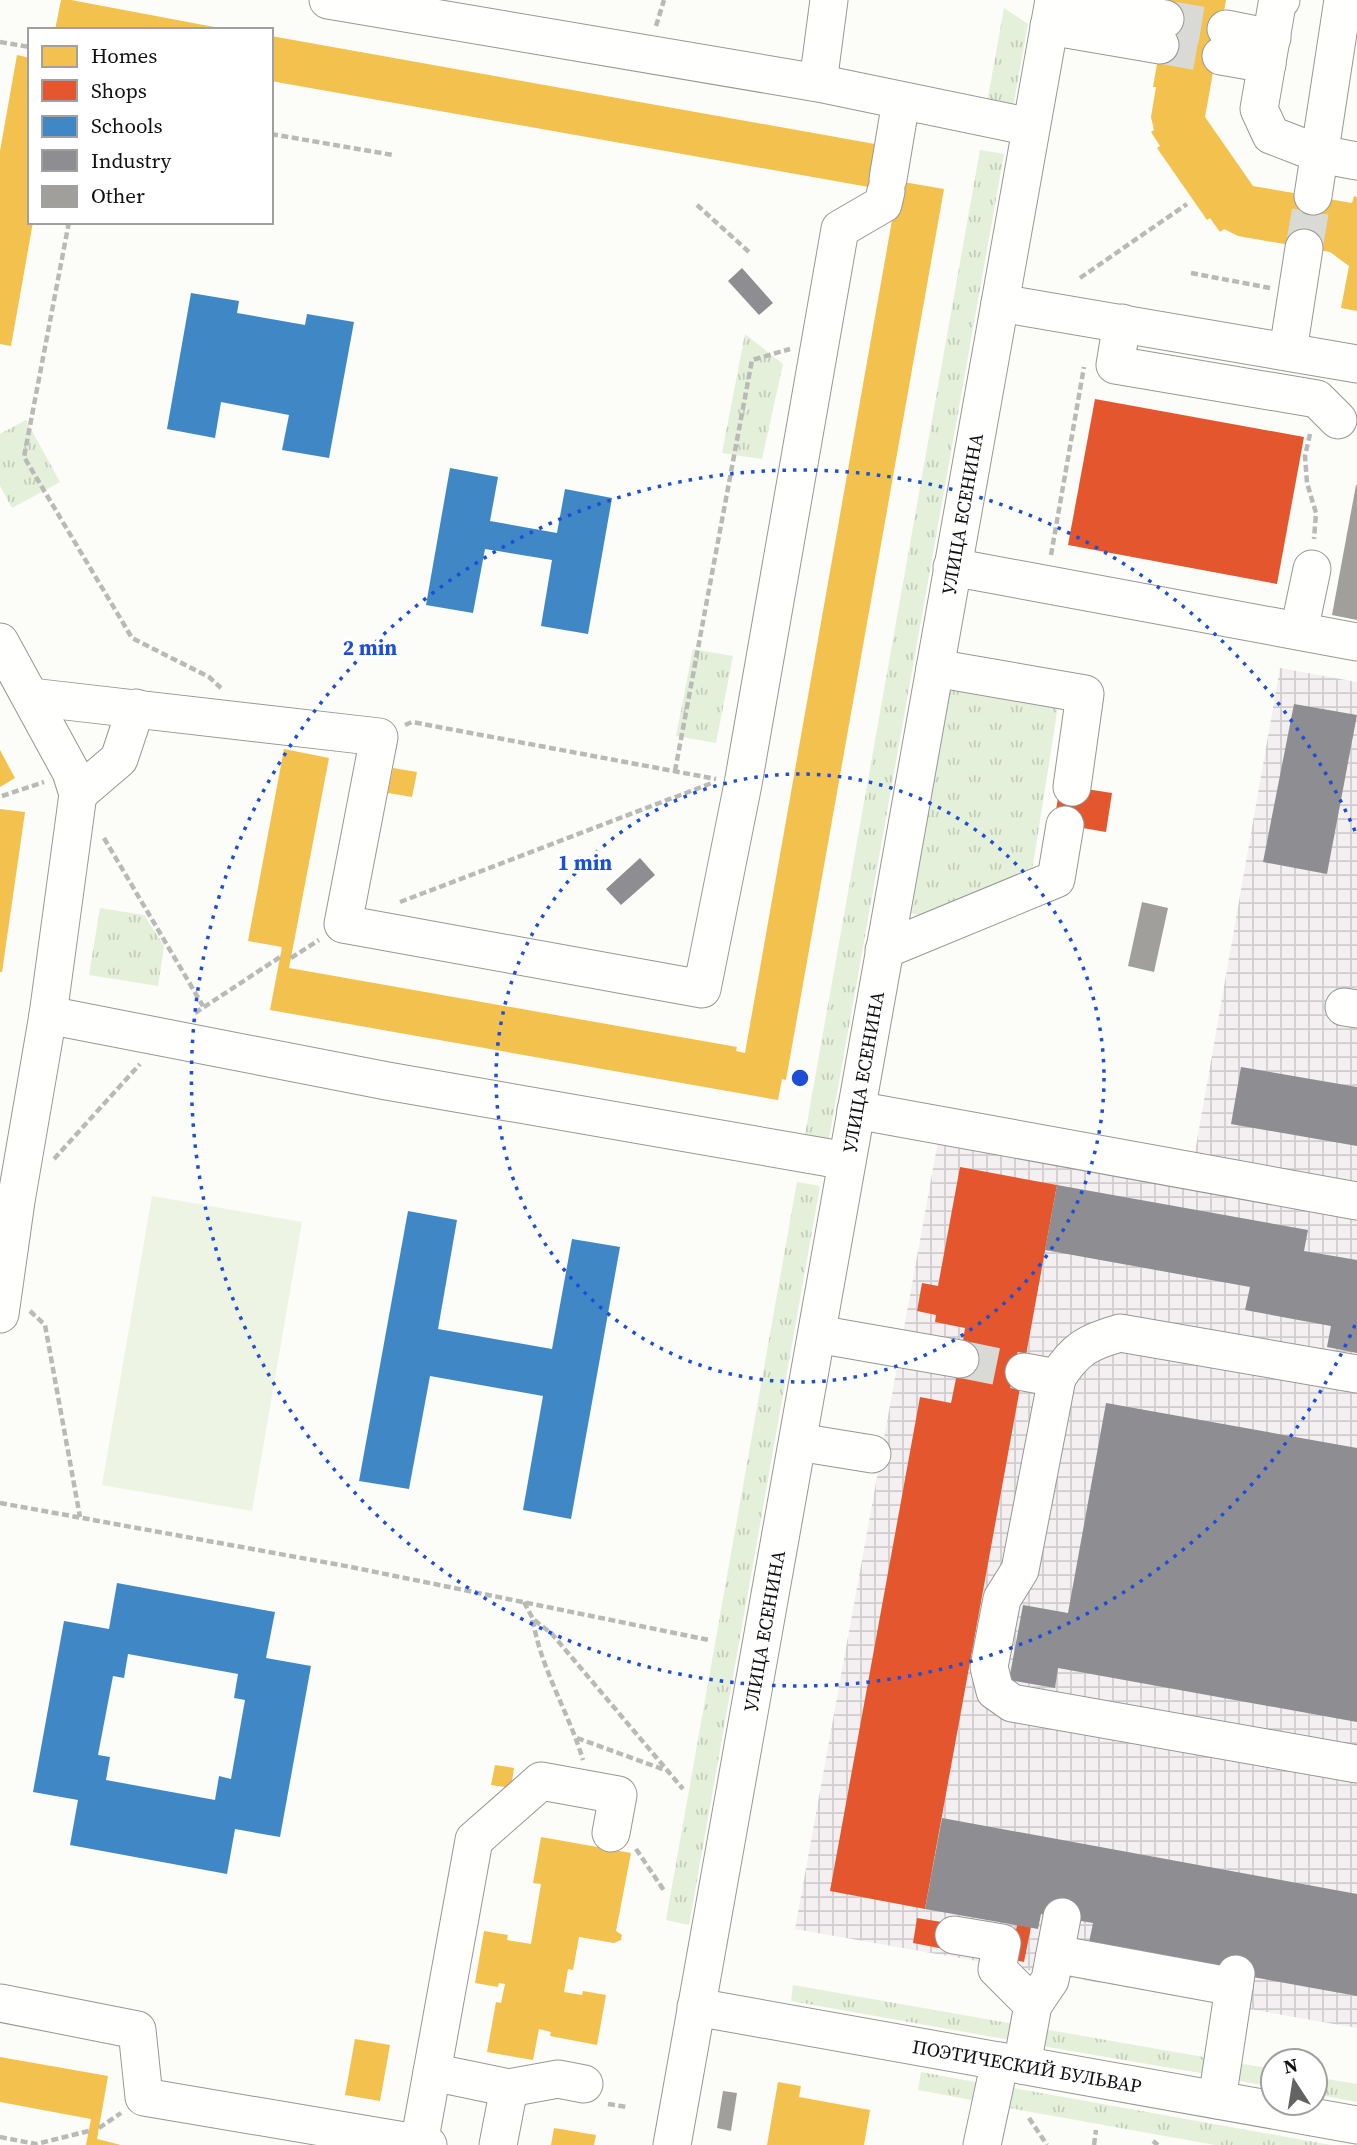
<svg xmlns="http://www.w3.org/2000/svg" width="1357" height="2145" font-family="'Source Serif 4',serif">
	<defs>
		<pattern id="industrial-grid" width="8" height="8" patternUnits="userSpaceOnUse" patternTransform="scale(1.75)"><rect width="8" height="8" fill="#f4f0f2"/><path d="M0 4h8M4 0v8" fill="none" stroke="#d0cdce"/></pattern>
		<pattern id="grass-tufts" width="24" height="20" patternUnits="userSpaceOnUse" patternTransform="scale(1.75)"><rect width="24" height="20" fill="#e4f0da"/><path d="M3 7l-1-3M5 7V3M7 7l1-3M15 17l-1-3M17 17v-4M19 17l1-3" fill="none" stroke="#c3cdba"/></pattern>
	</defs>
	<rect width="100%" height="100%" fill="#fcfcf8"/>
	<!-- industrial -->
	<path fill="url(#industrial-grid)" d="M1280 668 1357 682V2028L795 1929 944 1108 1195 1152Z"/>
	<!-- grass -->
	<g fill="url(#grass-tufts)">
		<path d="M1004 8 1028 24 1013 107 987 103Z"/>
		<path d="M980 150 1004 154 828 1144 804 1140Z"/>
		<path d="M745 334 783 364 762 459 722 453Z"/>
		<path d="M26 420 60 482 12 508 0 486V434Z"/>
		<path d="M693 649 733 656 716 743 676 736Z"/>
		<path d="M950 684 1058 706 1033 865 1024 881 927 917 911 913Z"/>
		<path d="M100 908 144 915 164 946 158 986 89 975Z"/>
		<path d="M797 1182 820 1186 689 1925 666 1920Z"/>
		<path d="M793 1985 1019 2025 1016 2041 791 2001Z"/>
		<path d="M1043 2029 1215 2059 1212 2075 1036 2045Z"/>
		<path d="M1237 2063 1273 2069V2087L1235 2080Z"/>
		<path d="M921 2072 986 2084 982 2102 918 2090Z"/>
		<path d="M1315 2077 1357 2084V2102L1315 2094Z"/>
		<path d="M1008 2087 1331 2145H1215L1004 2107Z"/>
	</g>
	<!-- pitch -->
	<path fill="#edf4e3" d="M152 1196 302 1222 252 1511 102 1485Z"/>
	<!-- homes -->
	<g fill="#f2c14e">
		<path d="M61 0H71L230 30H55Z"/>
		<path d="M1168 0H1226L1205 117 1253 186 1352 203 1354 196 1357 197V311L1341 308 1349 266 1330 252 1238 236 1224 229 1220 232 1210 218 1207 220 1157 148 1160 146 1151 132 1154 130 1151 117 1156 87H1153Z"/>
		<path d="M271 36 886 146 880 178 944 189 786 1080 782 1079 778 1100 270 1010 282 947 248 941 284 749 329 758 289 968 737 1047 736 1051 745 1053 897 192 271 81Z"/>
		<path d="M17 55 30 58V222H33L11 346 0 344V151Z"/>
		<path d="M0 750 15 778 0 787Z"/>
		<path d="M393 768 417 772 412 797 388 793Z"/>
		<path d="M0 809 25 812 2 972H0Z"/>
		<path d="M495 1765 514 1768 511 1788 491 1785Z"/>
		<path d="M541 1837 631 1853 616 1931 622 1935 621 1940 614 1943 579 1937 573 1970 568 1969 564 1992 582 1995 583 1991 606 1995 597 2045 550 2036 551 2032 539 2029 533 2060 487 2052 496 2002 501 2003 505 1984 499 1983 498 1987 475 1983 484 1931 508 1935 507 1940 531 1944 541 1884 533 1883Z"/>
		<path d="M355 2039 390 2045 380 2101 345 2095Z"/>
		<path d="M0 2057 108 2076 97 2139 121 2145H86L91 2119 0 2102Z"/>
		<path d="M778 2082 801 2086 799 2097 870 2110 864 2145H767Z"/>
		<path d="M554 2128 596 2135 594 2145H551Z"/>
	</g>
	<!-- shops -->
	<g fill="#e4572e">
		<path d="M1095 399 1304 437 1277 584 1068 545Z"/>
		<path d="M1060 785 1112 793 1106 832 1054 823Z"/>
		<path d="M960 1167 1057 1185 925 1909 830 1891 920 1397 951 1403 960 1359 965 1328 935 1322 936 1315 917 1311 922 1283 938 1286Z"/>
		<path d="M917 1918 948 1923 944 1949 913 1943Z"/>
		<path d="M1017 1925 1031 1927 1024 1962 1010 1959Z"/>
	</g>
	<!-- schools -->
	<g fill="#3f88c5" fill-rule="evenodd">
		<path d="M191 293 239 301 237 313 305 325 307 314 354 322 329 458 282 450 289 415 221 402 215 438 167 429Z"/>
		<path d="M450 468 498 477 490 521 557 533 565 489 612 498 588 634 541 626 552 560 485 549 473 613 426 605Z"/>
		<path d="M408 1211 457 1220 438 1329 552 1349 572 1239 620 1247 571 1519 523 1510 543 1396 430 1376 409 1489 359 1481Z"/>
		<path d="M117 1583 275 1612 266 1658 311 1666 280 1837 235 1829 227 1874 70 1845 78 1800 33 1792 64 1621 109 1629ZM128 1654 238 1674 234 1698 245 1700 231 1779 219 1776 215 1800 106 1780 110 1757 98 1755 113 1676 124 1678Z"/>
	</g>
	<!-- industry -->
	<g fill="#8d8d92">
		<path d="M742 268 773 303 759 315 728 281Z"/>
		<path d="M1294 704 1357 715 1327 874 1263 862Z"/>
		<path d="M640 858 655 875 621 905 606 889Z"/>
		<path d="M1241 1067 1357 1087V1146L1231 1124Z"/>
		<path d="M1057 1185 1308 1230 1304 1251 1357 1260V1353L1327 1347 1331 1326 1245 1310 1250 1287 1045 1250Z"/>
		<path d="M1106 1403 1357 1448V1722L1058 1668 1055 1688 1009 1680 1023 1605 1068 1613Z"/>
		<path d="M942 1818 1357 1894V1996L1088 1947 1093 1923 1041 1914 1038 1929 925 1909Z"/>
	</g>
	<!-- building -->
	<g fill="#a09f9c">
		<path d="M1356 485H1357V620L1332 615Z"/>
		<path d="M1142 902 1168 908 1154 972 1128 966Z"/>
		<path d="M723 2091 737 2093 731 2131 717 2128Z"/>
	</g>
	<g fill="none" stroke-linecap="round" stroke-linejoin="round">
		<!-- minor-tunnel -->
		<g stroke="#d9d9d5" stroke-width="37" stroke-dasharray="37 18" stroke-linecap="butt">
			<path d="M1165 19 1226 29"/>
			<path d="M1160 45 1221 56"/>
			<path d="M1304 248 1313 196"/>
			<path d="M960 1359 1024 1372"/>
		</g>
		<defs>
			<g id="minor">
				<path d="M328 0 818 83 1031 127"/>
				<path d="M1057 0 1165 19"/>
				<path d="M1281 0 1277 4 1259 109 1271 135 1320 154 1357 161"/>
				<path d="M1049 26 1160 45"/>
				<path d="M1226 29 1272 38"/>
				<path d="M1221 56 1267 64"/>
				<path d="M818 83 829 0"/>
				<path d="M888 179 901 101"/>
				<path d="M1313 196 1343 0"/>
				<path d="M1000 303 1357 364"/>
				<path d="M1122 323 1115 365 1317 399 1338 420"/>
				<path d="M1288 351 1304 248"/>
				<path d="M952 567 1357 642"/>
				<path d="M1299 631 1312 569"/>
				<path d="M0 642 71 772 78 794 48 1015"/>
				<path d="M935 668 1085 694 1072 787"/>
				<path d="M31 697 379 737 343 924 702 989 743 784 840 229 883 204 886 191"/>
				<path d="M78 794 119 759 136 708"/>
				<path d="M884 950 1056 879 1065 825"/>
				<path d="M1344 1007 1357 1009"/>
				<path d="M856 1110 1357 1201"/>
				<path d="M0 1314 16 1201 48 1015 387 1081 847 1161"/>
				<path d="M817 1334 960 1359"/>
				<path d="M1024 1372 1057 1378 1020 1570 1002 1599 989 1667 995 1691 1012 1703 1357 1764"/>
				<path d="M1057 1378C1075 1349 1088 1342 1120 1333L1357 1374"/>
				<path d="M798 1442 872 1454"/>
				<path d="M954 1935 1002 1943 997 1969 1033 2005 1022 2065"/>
				<path d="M1055 1954 1234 1987"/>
				<path d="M0 2003 137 2030 144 2097 428 2145"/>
				<path d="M1033 2005 1050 1980 1062 1917"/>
				<path d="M696 2007 1357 2125"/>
				<path d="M432 2072 509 2088 558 2079 584 2084"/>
				<path d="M1217 2100 1236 1974"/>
				<path d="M419 2144 474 1840 541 1781 618 1795 611 1833"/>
				<path d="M498 2145 509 2088"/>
				<path d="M672 2145 1054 0"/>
				<path d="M982 2145 1000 2061"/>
			</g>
		</defs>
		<!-- minor casing -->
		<use href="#minor" stroke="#979795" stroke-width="39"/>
		<!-- path -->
		<g stroke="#b9b9b8" stroke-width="4.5" stroke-dasharray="7 3.5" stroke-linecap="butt">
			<path d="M656 26 664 0"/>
			<path d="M0 42 30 47"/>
			<path d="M271 134 393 155"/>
			<path d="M697 205 749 252"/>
			<path d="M69 222 24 457 132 638 209 677 221 688"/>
			<path d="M1191 273 1270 288"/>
			<path d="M1080 278 1187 204"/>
			<path d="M1310 434 1305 456 1307 483 1316 513 1314 539"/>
			<path d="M1051 555 1084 367"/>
			<path d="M405 725 412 722 716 779"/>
			<path d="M675 771 752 360 790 349"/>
			<path d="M2 796 44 782"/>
			<path d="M104 838 203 1006"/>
			<path d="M400 902 712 783"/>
			<path d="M291 958 319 940"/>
			<path d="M195 1013 280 957"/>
			<path d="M54 1159 140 1064"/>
			<path d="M30 1311 45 1325 80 1517"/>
			<path d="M0 1503 351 1567 709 1640"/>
			<path d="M524 1602 533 1619 552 1634 683 1789"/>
			<path d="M533 1620C540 1667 569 1713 583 1760"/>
			<path d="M577 1738 665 1770"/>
			<path d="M636 1849 665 1892"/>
			<path d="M608 2104 627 2107"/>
			<path d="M1029 2118 1047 2145"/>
			<path d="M99 2128 121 2113"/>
			<path d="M0 2137 36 2144 89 2131"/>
			<path d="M1153 2141 1158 2145"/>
			<path d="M1094 2145 1096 2130"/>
		</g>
		<!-- minor -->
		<use href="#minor" stroke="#fffffe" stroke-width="37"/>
	</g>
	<!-- distance rings -->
	<g fill="none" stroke="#1d4ed8" stroke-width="3.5" stroke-dasharray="3.5 7">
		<circle cx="800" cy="1078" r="304"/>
		<path d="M1355 1325A608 608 0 1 1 1355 831"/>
	</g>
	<g text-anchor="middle" stroke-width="7" stroke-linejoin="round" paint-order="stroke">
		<!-- street labels -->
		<g font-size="19" fill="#111" stroke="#fff">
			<text transform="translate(962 514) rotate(-80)" y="7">УЛИЦА ЕСЕНИНА</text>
			<text transform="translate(863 1072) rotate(-80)" y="7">УЛИЦА ЕСЕНИНА</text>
			<text transform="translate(764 1631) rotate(-80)" y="7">УЛИЦА ЕСЕНИНА</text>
			<text transform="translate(1027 2066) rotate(10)" y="7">ПОЭТИЧЕСКИЙ БУЛЬВАР</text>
		</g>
	</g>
	<circle cx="800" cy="1078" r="10" fill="#1d4ed8" stroke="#fff" stroke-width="3.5"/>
	<g font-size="21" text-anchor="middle" font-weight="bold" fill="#1d4ed8" stroke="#fff" stroke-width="7" stroke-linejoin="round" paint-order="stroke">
		<text x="370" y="655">2 min</text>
		<text x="585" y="870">1 min</text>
	</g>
	<!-- legend -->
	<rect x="28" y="28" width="245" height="196" fill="#ffffff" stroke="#a0a0a0" stroke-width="2"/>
	<rect x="42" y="46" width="35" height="21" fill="#f2c14e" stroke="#a0a0a0" stroke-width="2"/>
	<text x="91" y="63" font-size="21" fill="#111111">Homes</text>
	<rect x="42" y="80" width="35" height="21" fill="#e4572e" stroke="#a0a0a0" stroke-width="2"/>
	<text x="91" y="98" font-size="21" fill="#111111">Shops</text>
	<rect x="42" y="116" width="35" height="21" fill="#3f88c5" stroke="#a0a0a0" stroke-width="2"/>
	<text x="91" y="133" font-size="21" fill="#111111">Schools</text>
	<rect x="42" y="150" width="35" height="21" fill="#8d8d92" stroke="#a0a0a0" stroke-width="2"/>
	<text x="91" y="168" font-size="21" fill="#111111">Industry</text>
	<rect x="42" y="186" width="35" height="21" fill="#a09f9c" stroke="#a0a0a0" stroke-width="2"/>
	<text x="91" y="203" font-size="21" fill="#111111">Other</text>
	<!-- north arrow -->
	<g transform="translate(1294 2082) rotate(348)"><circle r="33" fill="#ffffff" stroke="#a0a0a0" stroke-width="2"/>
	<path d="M0-5L12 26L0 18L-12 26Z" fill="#636362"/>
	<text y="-10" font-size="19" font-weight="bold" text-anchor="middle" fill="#111111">N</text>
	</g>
</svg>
